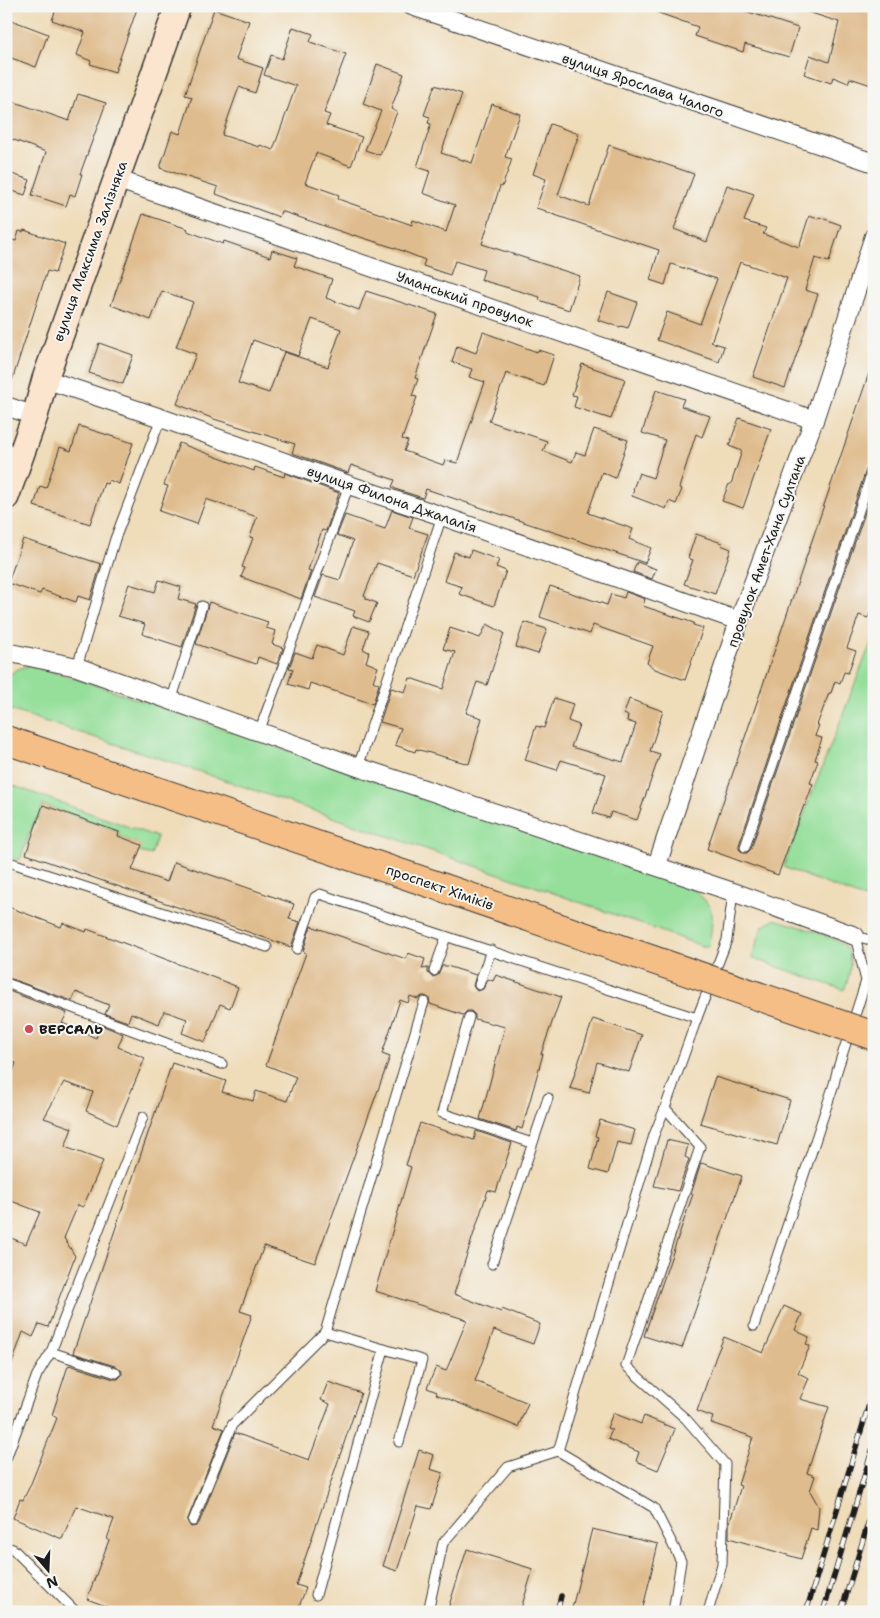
<svg xmlns="http://www.w3.org/2000/svg" width="880" height="1618" font-family="'Shantell Sans',sans-serif">
	<rect width="100%" height="100%" fill="#f6f6f2"/>
	<filter id="ink" filterUnits="userSpaceOnUse"><feTurbulence type="fractalNoise" baseFrequency=".02" numOctaves="2"/><feDisplacementMap in="SourceGraphic" scale="10" xChannelSelector="R" yChannelSelector="G"/><feConvolveMatrix kernelMatrix="1 2 1 2 8 2 1 2 1" color-interpolation-filters="sRGB"/></filter>
	<filter id="wash" filterUnits="userSpaceOnUse"><feTurbulence type="fractalNoise" baseFrequency=".0096" numOctaves="4" result="noise"/><feDisplacementMap in="SourceGraphic" scale="20" xChannelSelector="R" yChannelSelector="G"/><feGaussianBlur stdDeviation="1.12" result="paint"/><feColorMatrix in="noise" values="0 0 0 0 0 0 0 0 0 0 0 0 0 0 0 0 0 1.4 0 .05"/><feComposite in="paint" operator="in"/></filter>
	<g filter="url(#wash)">
		<rect width="100%" height="100%" fill="#efdcb9"/>
		<!-- grass -->
		<g fill="#96df9b" stroke="#597e5c">
			<path d="M874 635V902L783 867Z"/>
			<path d="M30 665 99 686 694 890C719 911 712 916 709 946H702L537 887 180 765 10 710C6 703 6 698 6 691 6 672 14 670 30 665Z"/>
			<path d="M14 786 157 837 151 855 139 852 141 845 118 836 119 831 43 805 38 819H35L20 860 6 856V787Z"/>
			<path d="M775 919C792 925 832 934 844 946 855 956 849 979 844 990L752 958 762 927Z"/>
		</g>
		<g id="blocks">
			<!-- building -->
			<g fill="#dfbc8d" fill-rule="evenodd">
				<path d="M57 6H138L115 72 90 64 91 61 77 55 85 32 52 20Z"/>
				<path d="M646 6H740L739 9 798 28 789 57 745 44 743 52 695 36 698 27 645 8Z"/>
				<path d="M803 6H874V86L850 78 848 83 833 77 831 83 804 74 810 55 829 62 839 22 802 10Z"/>
				<path d="M214 9 249 21 236 59 263 68 255 93 239 87 222 135 259 147 260 145 273 150 296 86 264 75 271 55 282 59 293 27 313 34 310 42 346 54 324 113 330 115 326 125 362 137 351 166 316 153 305 183 339 195 338 199 412 225 413 220 446 232 455 205 423 193 430 171 417 167 431 124 428 123 430 117 424 115 435 85 462 94 441 153 472 163 492 104 520 114 505 157 512 159 502 187 500 186 482 244 580 276 569 310 539 300 540 297 481 280 484 270 455 261 450 275 423 266 425 260 395 248 354 235V236L281 211 279 217 216 194 218 187 160 168 172 131 180 134 192 97 185 95Z"/>
				<path d="M6 18 48 34 36 67 6 56Z"/>
				<path d="M377 64 404 74 391 109 397 112 380 155 365 150 381 111 363 104Z"/>
				<path d="M78 94 106 103 80 174H82L75 196 70 194 66 206 32 195 46 152 6 137V99L69 121Z"/>
				<path d="M550 124 579 134 558 195 589 206 609 145 694 174 674 229 707 242 727 185 754 194 744 221 766 228 763 234 799 247 809 216 818 219 819 217 841 225 829 262 815 258 805 290 818 294 785 388 753 377 787 278 740 262 711 342 724 346 719 362 657 340 667 312 700 324 717 279 671 264 665 285 650 280 659 250 546 212V211L536 208 546 179 533 174Z"/>
				<path d="M6 172 30 180 25 195 6 189Z"/>
				<path d="M143 214 188 229 187 231 223 244 224 241 270 257 272 250 297 258 294 266 332 279 326 298 359 310 366 291 437 314 415 378 418 379 412 396 417 397 402 439 408 441 404 451 443 465 445 460 457 463 485 382 469 377 472 369 452 362 457 346 476 353 483 332 537 352 538 350 554 355 544 386 506 373 489 421 547 441 543 451 572 462 576 452 585 455 594 429 628 440 615 478 602 472 588 513 633 529 629 539 651 548 645 563 426 489 423 498 398 490 392 487 395 480 351 465 348 473 292 453 295 444 214 419 177 404 196 354 176 347 193 302 162 291 151 320 111 305ZM312 319 341 329 328 367 284 352 269 393 238 383 253 340 298 356Z"/>
				<path d="M24 230 65 244 55 273 47 271 10 387H6V238L16 241 19 231 23 232Z"/>
				<path d="M608 292 637 302 628 328 621 326 620 327 598 320Z"/>
				<path d="M99 343 133 355 123 384 89 373Z"/>
				<path d="M582 364 625 379 611 419 574 407 577 396 572 395Z"/>
				<path d="M870 370 874 371V460L868 464 739 845V849L743 853H747L751 849 874 486V601L868 618 859 615 847 648 856 651 848 673 844 672 840 683 835 681 831 693H829L817 725H819L815 736 822 738 815 760 818 761 810 783 813 784 805 806 804 805 778 875 707 849Z"/>
				<path d="M656 390 684 399 681 406 710 416 702 437 696 434 679 488 682 489 676 504 669 501 666 509 632 496 634 490 633 489 639 473 653 478 665 440 642 433Z"/>
				<path d="M739 418 771 429 743 508 722 501 729 484H731L742 451 729 446Z"/>
				<path d="M79 426 133 443 119 484 109 480 107 484 104 483 90 524 34 506 40 486 46 488 60 447 71 451Z"/>
				<path d="M179 443 254 471 255 467 284 477 285 473 339 493 326 531 322 530 308 570 311 571 301 599 241 577 245 568 242 567 253 538 250 537 257 517 206 499 197 524 159 511 168 486 164 485Z"/>
				<path d="M392 510 413 517 409 528 428 534 413 575 377 563 364 596 366 597V599L377 603 369 622 353 616 355 611 315 597 323 575 340 580 353 541 337 535 345 515 385 529Z"/>
				<path d="M696 534 722 543 721 545 731 549 715 594 684 584 693 560 688 558Z"/>
				<path d="M23 539 101 564 90 600 78 596 76 602 42 590 40 594 8 583Z"/>
				<path d="M471 550 499 560 496 567 506 571 494 606 459 594 462 587 444 581 454 552 469 557Z"/>
				<path d="M637 562 656 569 652 579 633 572Z"/>
				<path d="M159 580 181 587 178 599 196 604 182 647 142 634 145 624 118 616 129 584 155 592Z"/>
				<path d="M550 586 607 605 611 594 624 598 626 592 645 599 643 606 694 623 693 625 703 628 685 680 655 669 647 663 653 646 593 625 590 634 540 617Z"/>
				<path d="M209 602 268 622 266 628 276 631 272 644 283 648 277 664 258 657 256 664 196 644Z"/>
				<path d="M524 622 547 629 538 654 516 647Z"/>
				<path d="M487 624 504 633 487 685 477 682 466 713 482 718 469 764 416 749 415 752 395 745 401 728 380 722 391 688 405 692 410 678 443 689 455 652 443 649 450 628 480 638Z"/>
				<path d="M353 626 369 631 363 649 369 652 366 662 378 667 373 681 379 684 373 704 310 683 308 690 288 684 293 669 289 668 295 652 312 658 317 645 343 655Z"/>
				<path d="M554 698 573 704 568 721 579 725 571 747 623 762 636 724 627 721 628 716 624 714 629 699 663 711 650 751 660 754 637 820 611 812 609 818 593 813 606 774 561 760 557 770 525 760 536 726 544 728Z"/>
				<path d="M43 805 119 832 118 836 142 845 132 870 167 882 174 862 294 904 289 919 300 922 291 947 26 854Z"/>
				<path d="M6 906 61 927 63 923 86 932 87 929 238 987 230 1008 220 1004 205 1042 182 1033 187 1019 164 1011 159 1024 131 1013 128 1022 105 1014 109 1005 76 992 72 1001 6 977Z"/>
				<path d="M311 926 406 959 408 953 425 959 422 969 428 968V973L432 977 438 975 442 966H447L476 975 473 986 477 991 483 989 488 979 493 981 496 975 561 997 541 1054H543L522 1129 517 1127 516 1131 480 1119 505 1027 475 1019V1015L471 1011H467L463 1015 430 1004 429 998 425 996H422L418 999 410 996 408 1003 400 1000 382 1054 390 1057 315 1263 264 1246 240 1311 252 1315 213 1425 224 1429 187 1521 191 1527 196 1526 199 1523 235 1433 309 1460 330 1404 321 1400 328 1382 361 1393 296 1585 306 1588 297 1612H122L87 1599 109 1540 107 1539 114 1519 76 1506 62 1539 13 1518 20 1499 23 1500 30 1486 57 1418 52 1415 68 1366 69 1365 114 1379H118L122 1375V1371L118 1367 73 1353 172 1063 226 1081 222 1092 253 1101 256 1091 287 1101 296 1077 266 1065 306 953 303 951Z"/>
				<path d="M6 990 67 1013 62 1023 96 1038 101 1025 123 1034 118 1047 145 1058 117 1125 86 1111 93 1092 64 1082 44 1118 72 1128 65 1147 103 1161 83 1207 78 1205 64 1238 75 1256 48 1327 39 1324 33 1337 23 1332 9 1372 6 1371V1236L26 1244 40 1212 6 1199V1090L16 1063 6 1059Z"/>
				<path d="M593 1019 642 1035 629 1072 597 1062 589 1093 570 1088Z"/>
				<path d="M715 1077 790 1100 777 1145 700 1123Z"/>
				<path d="M600 1120 635 1130 631 1145 617 1142 608 1174 590 1169 598 1137 595 1136Z"/>
				<path d="M420 1123 474 1140 476 1131 512 1143 496 1192 488 1190 454 1294 501 1312 502 1309 540 1324 533 1344 494 1330 475 1381 528 1403 518 1427 436 1394 437 1392 427 1388 436 1367 446 1371 467 1320 375 1291 411 1167 406 1165Z"/>
				<path d="M667 1140 688 1145 685 1157 689 1159 678 1191 654 1186Z"/>
				<path d="M701 1163 742 1176 682 1348 644 1336 693 1194H691Z"/>
				<path d="M784 1306 802 1314 795 1330 809 1337 806 1344 810 1346 798 1373 809 1378 800 1399 829 1407 807 1473 815 1476 810 1491 819 1507 817 1530 811 1528 801 1559 729 1538V1525L741 1486 738 1485 753 1437 711 1423 713 1417 697 1411 716 1356 724 1337 763 1353Z"/>
				<path d="M613 1413 641 1424 644 1416 675 1429 658 1470 636 1461 639 1452 608 1439 612 1430 607 1428Z"/>
				<path d="M419 1450 434 1455 430 1469 443 1473 431 1509 418 1506 397 1571 383 1566Z"/>
				<path d="M592 1529 658 1544 642 1612H571Z"/>
				<path d="M467 1549 533 1569 520 1612H447Z"/>
			</g>
		</g>
	</g>
	<g filter="url(#ink)">
		<use href="#blocks" fill-opacity="0" stroke="#3c3934" stroke-width="1"/>
		<g fill="none" stroke-linecap="round" stroke-linejoin="round">
			<defs>
				<g id="lane">
					<path d="M77 667 115 539 161 418"/>
					<path d="M171 701 202 606"/>
					<path d="M259 732 349 485"/>
					<path d="M358 767 442 516"/>
					<path d="M745 847 874 466"/>
					<path d="M6 861 267 947"/>
					<path d="M297 949 315 897 320 894C445 937 571 977 697 1018L727 940 733 892"/>
					<path d="M434 971 446 937"/>
					<path d="M6 983 222 1064"/>
					<path d="M479 985 491 950"/>
					<path d="M469 1017 442 1113 532 1143"/>
					<path d="M665 1108 700 1147 626 1366 686 1419 725 1464 722 1564 708 1612"/>
					<path d="M6 1224H8"/>
					<path d="M492 1264 548 1098"/>
					<path d="M754 1326 834 1084 837 1071 866 981 855 936 874 941"/>
					<path d="M325 1332 422 1360 399 1442"/>
					<path d="M51 1352 116 1373"/>
					<path d="M558 1451 654 1135 665 1108 697 1018"/>
					<path d="M6 1459 37 1375 51 1352 143 1117"/>
					<path d="M193 1521 232 1425 325 1332 424 1002"/>
					<path d="M6 1547 13 1549 76 1612"/>
					<path d="M316 1595 384 1349"/>
					<path d="M428 1612 443 1543 508 1467 558 1451 654 1508 681 1561 673 1612"/>
				</g>
				<g id="street">
					<path d="M412 6 874 163"/>
					<path d="M116 179 814 420"/>
					<path d="M45 379 161 418 349 485 442 516 739 621"/>
					<path d="M6 406 35 416"/>
					<path d="M6 652 77 667 358 767 733 892 855 936"/>
					<path d="M657 865 739 621 814 420 874 236"/>
				</g>
				<path id="secondary" d="M6 497 35 416 45 379 178 6"/>
				<path id="primary" d="M6 740 441 887"/>
			</defs>
			<!-- lane casing -->
			<use href="#lane" stroke="#3c3934" stroke-width="11"/>
			<!-- street casing -->
			<use href="#street" stroke="#3c3934" stroke-width="20"/>
			<!-- secondary casing -->
			<use href="#secondary" stroke="#3c3934" stroke-width="28"/>
			<!-- primary casing -->
			<use href="#primary" stroke="#3c3934" stroke-width="30"/>
			<!-- lane -->
			<use href="#lane" stroke="#fff" stroke-width="9"/>
			<!-- street -->
			<use href="#street" stroke="#fff" stroke-width="18"/>
			<!-- secondary -->
			<use href="#secondary" stroke="#fbe5cf" stroke-width="25"/>
			<!-- primary -->
			<use href="#primary" stroke="#f5be86" stroke-width="28"/>
			<defs>
				<g id="rail">
					<path d="M557 1612 561 1596"/>
					<path d="M806 1612 874 1388"/>
					<path d="M823 1612 874 1444"/>
					<path d="M841 1612 874 1504"/>
				</g>
			</defs>
			<!-- rail casing -->
			<use href="#rail" stroke="#1c1c1c" stroke-width="5.5"/>
			<!-- rail -->
			<use href="#rail" stroke="#f6f6f2" stroke-width="4" stroke-dasharray="11" stroke-linecap="butt"/>
			<defs>
				<path id="primary-bridge" d="M441 887 874 1036"/>
			</defs>
			<!-- primary-bridge casing -->
			<use href="#primary-bridge" stroke="#3c3934" stroke-width="30" stroke-linecap="butt"/>
			<!-- primary-bridge -->
			<use href="#primary-bridge" stroke="#f5be86" stroke-width="28"/>
		</g>
	</g>
	<!-- markers -->
	<circle fill="#d1495b" stroke="#f6f6f2" stroke-width="2" cx="29" cy="1029" r="5"/>
	<g text-anchor="middle" stroke-width="4" stroke-linejoin="round" paint-order="stroke">
		<!-- street labels -->
		<g font-size="14" fill="#1c1c1c" stroke="#f6f6f2">
			<text transform="translate(643 85) rotate(19)" y="5">вулиця Ярослава Чалого</text>
			<text transform="translate(90 251) rotate(-70)" y="5">вулиця Максима Залізняка</text>
			<text transform="translate(465 299) rotate(19)" y="5">Уманський провулок</text>
			<text transform="translate(392 499) rotate(19)" y="5">вулиця Филона Джалалія</text>
			<text transform="translate(766 551) rotate(-70)" y="5">провулок Амет-Хана Султана</text>
			<text transform="translate(440 887) rotate(19)" y="5">проспект Хіміків</text>
		</g>
		<!-- poi labels -->
		<g font-size="14" font-weight="bold" fill="#1c1c1c" stroke="#f6f6f2" text-anchor="start">
			<text x="39" y="1034">ВЕРСАЛЬ</text>
		</g>
	</g>
	<!-- margin -->
	<rect width="880" height="1618" fill="none" stroke="#f6f6f2" stroke-width="25"/>
	<!-- north arrow -->
	<g transform="translate(48 1570) rotate(161)" stroke="#f6f6f2" stroke-width="4" paint-order="stroke">
	<path d="M0-4L9 19L0 12L-9 19Z" fill="#1c1c1c"/>
	<text y="-8" font-size="14" font-weight="bold" text-anchor="middle" fill="#1c1c1c">N</text>
	</g>
</svg>
